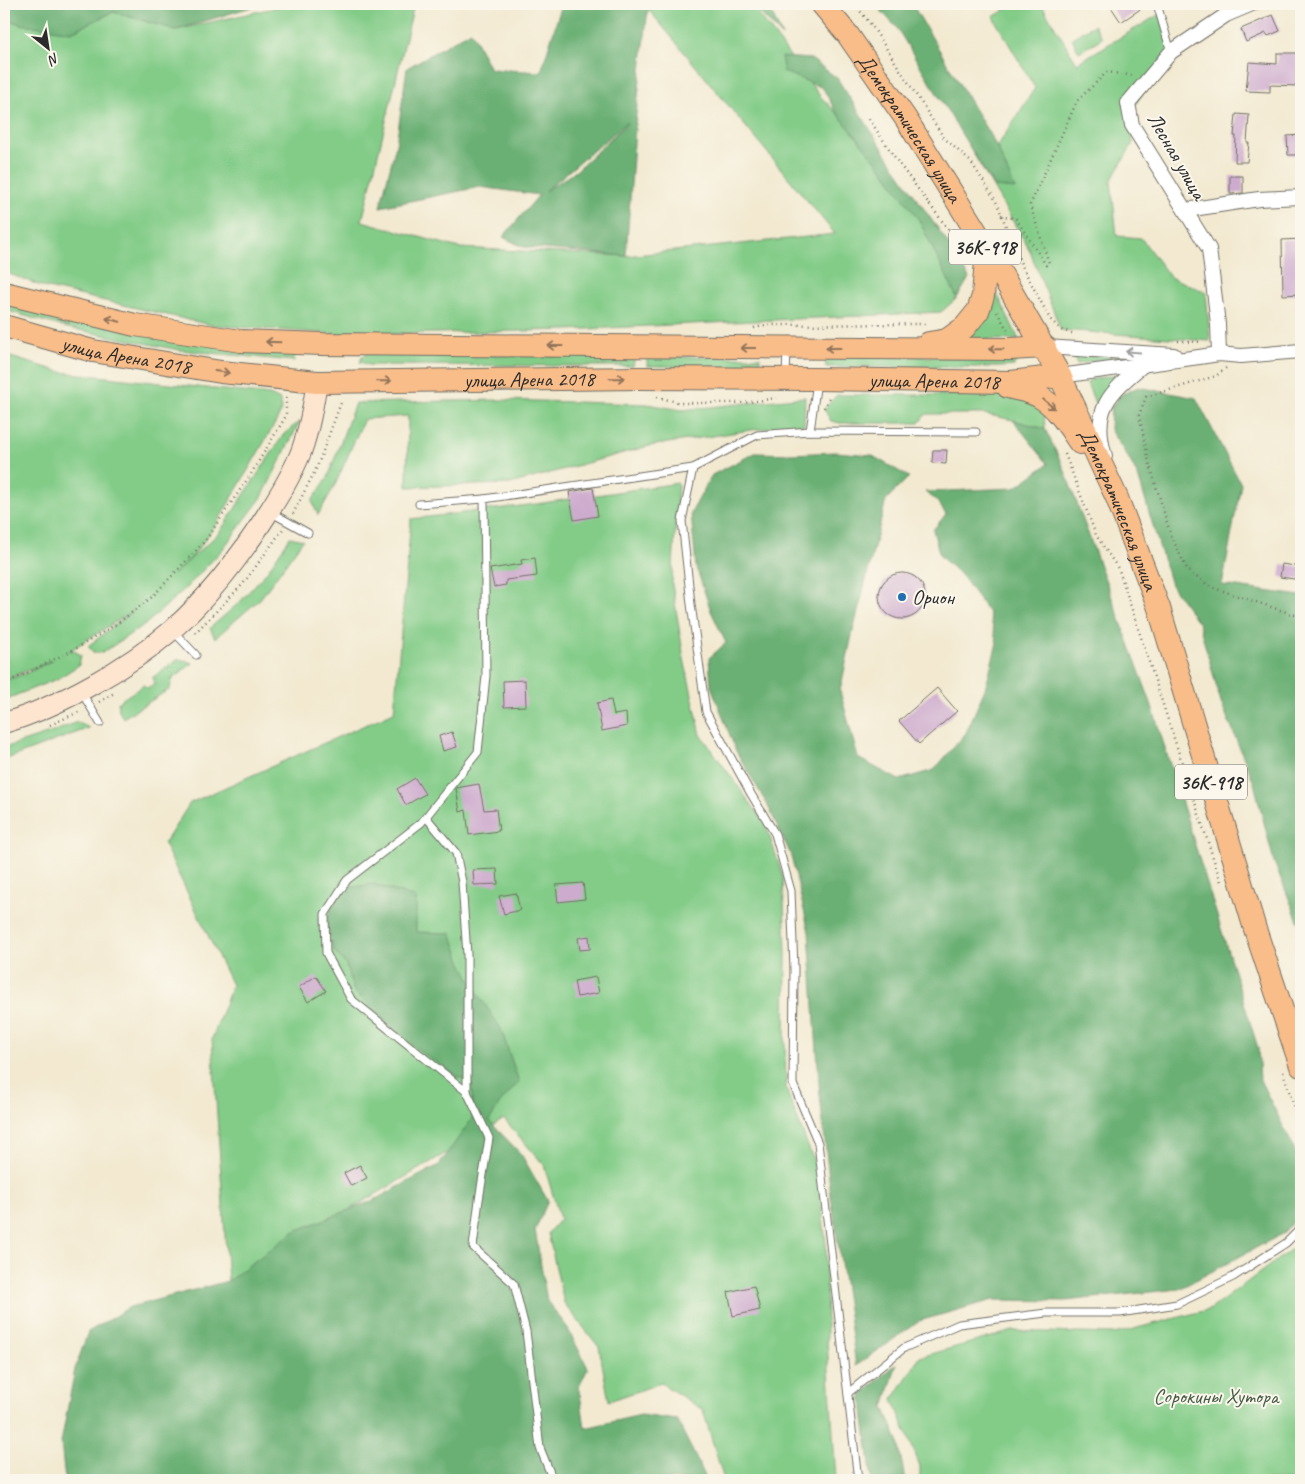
<svg xmlns="http://www.w3.org/2000/svg" width="1305" height="1484" font-family="Caveat,sans-serif">
	<rect width="100%" height="100%" fill="#fbf7ec"/>
	<filter id="ink" filterUnits="userSpaceOnUse"><feTurbulence type="fractalNoise" baseFrequency=".02" numOctaves="2"/><feDisplacementMap in="SourceGraphic" scale="10" xChannelSelector="R" yChannelSelector="G"/><feConvolveMatrix kernelMatrix="1 2 1 2 8 2 1 2 1" color-interpolation-filters="sRGB"/></filter>
	<filter id="wash" filterUnits="userSpaceOnUse"><feTurbulence type="fractalNoise" baseFrequency=".0096" numOctaves="4" result="noise"/><feDisplacementMap in="SourceGraphic" scale="20" xChannelSelector="R" yChannelSelector="G"/><feGaussianBlur stdDeviation="1.12" result="paint"/><feColorMatrix in="noise" values="0 0 0 0 0 0 0 0 0 0 0 0 0 0 0 0 0 1.4 0 .05"/><feComposite in="paint" operator="in"/></filter>
	<g filter="url(#wash)">
		<rect width="100%" height="100%" fill="#f2e9d0"/>
		<!-- green -->
		<g fill="#83cc88" stroke="#577c5a">
			<path d="M291 4H414L362 221 459 248 626 256 835 234 644 4H751L820 96 877 155 938 228 957 298 941 312 566 330 348 335 211 325 44 287 4 272V14L71 32 113 12 176 30Z"/>
			<path d="M1015 4H1041L1077 63 1160 14 1171 52 1130 112 1133 143 1111 181 1117 236 1141 238 1170 277 1206 292 1210 341 1061 330 1029 249 973 153 997 147 1035 88 993 17Z"/>
			<path d="M1094 25 1102 38 1079 52 1072 38Z"/>
			<path d="M991 281 1019 340 955 339Z"/>
			<path d="M4 299 296 351 294 361 179 350 68 328 4 310Z"/>
			<path d="M368 353 635 357 633 366 369 365 360 362 362 357Z"/>
			<path d="M4 355 61 372 270 395 280 400 282 409 277 420 216 525 192 557 173 575 219 533 284 434 300 421 262 497 222 550 188 586 147 623 102 653 93 652 88 646 133 611 69 651 73 650 81 655 79 665 57 679 4 700V681L27 673 53 660 4 680Z"/>
			<path d="M825 356 1013 357 1016 361 1014 366 998 367H826Z"/>
			<path d="M1074 356H1130L1077 364Z"/>
			<path d="M647 357H760V367L647 366Z"/>
			<path d="M1118 374 1105 393 1097 408 1087 383 1090 380Z"/>
			<path d="M837 395H1015L1044 411 1045 429 1013 420 984 414H926L919 423H840L831 421 824 409Z"/>
			<path d="M805 397 804 425 751 430 649 446 510 484 407 487 408 416 364 419 335 485 318 515 312 501 328 477 355 403 500 400 647 404 682 410Z"/>
			<path d="M678 483 672 584 684 659 701 735 766 825 783 877 786 953 785 1041 786 1089 818 1172 826 1244 827 1341 836 1480H724L703 1410 661 1383 609 1401 599 1347 564 1303 548 1233 560 1219 544 1165 504 1119 228 1281 212 1039 232 985 164 844 190 803 394 712 411 519 529 505Z"/>
			<path d="M290 537 303 540 260 599 215 638 210 628 240 602 268 570Z"/>
			<path d="M179 659 193 663 172 679 170 689 123 718 119 711 118 702 144 685 147 688 155 684 153 677Z"/>
			<path d="M77 722 89 728 4 760V748L53 732Z"/>
			<path d="M1301 1242V1480H920V1466L893 1399 920 1357 1013 1331 1114 1334 1211 1309Z"/>
		</g>
		<!-- forest -->
		<g fill="#6ab074" stroke="#4a6e50" fill-rule="evenodd">
			<path d="M4 4H261L176 30 113 12 71 32 20 24 4 18Z"/>
			<path d="M562 4H643L648 9 636 114 626 256 523 247 503 237 539 195 480 187 380 207 396 145 407 68 471 31 490 69 541 72ZM627 123 576 171 545 191 626 123Z"/>
			<path d="M752 4H768L782 36Z"/>
			<path d="M875 4H912L997 147 1015 189 994 187 897 28Z"/>
			<path d="M781 57 811 59 837 78 892 163 947 242 969 278 957 298 919 220 880 166 836 112 823 88 784 72Z"/>
			<path d="M1138 387 1196 398 1241 484 1222 585 1301 596V699L1297 713 1301 726V928L1274 862 1254 783 1221 702 1199 624 1171 585 1138 476 1128 457 1110 430 1111 408 1120 395Z"/>
			<path d="M1013 420 1045 429 1063 466 1151 703 1258 1048 1260 1080 1294 1148 1301 1170V1213L1284 1233 1179 1289 1065 1301 993 1300 919 1321 856 1366 849 1315 831 1197 820 1096 809 932 791 855 767 804 736 751 711 686 709 658 726 643 711 611 696 567 691 513 712 475 755 453 792 454 836 452 871 455 909 477 886 500 852 635 840 691 858 758 899 780 934 770 966 733 985 689 997 643 989 613 963 577 940 556 933 530 946 514 936 500 925 492 1015 488 1048 464Z"/>
			<path d="M374 884 416 898V932L451 933 461 961 475 989 501 1029 519 1082 500 1103 489 1121 521 1154 548 1201 535 1230 547 1301 567 1327 588 1368 579 1387 585 1428 641 1415 677 1420 707 1480H65L61 1443 75 1369 88 1332 130 1307 228 1281 295 1231 372 1201 439 1165 472 1119V1085L429 1058 395 1031 353 990 346 965 334 951 327 923 332 904 350 887Z"/>
			<path d="M897 1363 884 1407 898 1441 905 1480H872L861 1395Z"/>
		</g>
		<g id="blocks">
			<!-- building -->
			<g fill="#cdabce">
				<path d="M1109 4H1148L1121 22Z"/>
				<path d="M1273 15 1280 31 1268 36 1266 33 1246 42 1241 29Z"/>
				<path d="M1277 53H1301L1299 86 1270 85V92L1246 91 1249 62 1277 64Z"/>
				<path d="M1236 114 1249 115 1247 143H1249L1247 162H1235L1236 136H1234Z"/>
				<path d="M1301 135V155H1288L1287 136Z"/>
				<path d="M1230 176H1243V193L1230 194Z"/>
				<path d="M1301 239V294L1283 295 1282 240Z"/>
				<path d="M933 450H947L946 464 932 463Z"/>
				<path d="M593 488 598 516 574 520 569 492Z"/>
				<path d="M535 558 537 576 506 580V585L494 587 490 569 522 564 521 560Z"/>
				<path d="M1282 564 1301 567V580L1280 577Z"/>
				<circle cx="902" cy="596" r="23"/>
				<path d="M525 680 526 706 504 707 503 681Z"/>
				<path d="M937 688 957 711 919 744 899 721Z"/>
				<path d="M611 700 614 715 626 713 627 726 602 731 597 703Z"/>
				<path d="M452 732 457 747 443 751 439 736Z"/>
				<path d="M415 778 425 794 406 805 397 789Z"/>
				<path d="M479 784 484 810 496 809 499 831 469 835 466 810 460 812 456 788Z"/>
				<path d="M497 869 498 884 474 885 473 870Z"/>
				<path d="M583 883 585 899 558 902 556 885Z"/>
				<path d="M516 893 520 910 504 914 499 896Z"/>
				<path d="M589 936 590 949 580 950 578 938Z"/>
				<path d="M316 976 326 991 308 1002 299 987Z"/>
				<path d="M596 977 599 993 577 997 574 981Z"/>
				<path d="M360 1165 367 1178 351 1186 344 1173Z"/>
				<path d="M754 1286 760 1310 733 1316 728 1292Z"/>
			</g>
		</g>
	</g>
	<g filter="url(#ink)">
		<use href="#blocks" fill-opacity="0" stroke="#716e65" stroke-width="1"/>
		<g fill="none" stroke-linecap="round" stroke-linejoin="round">
			<defs>
				<g id="lane">
					<path d="M1157 4 1171 52"/>
					<path d="M786 376 787 349"/>
					<path d="M810 431 817 381"/>
					<path d="M693 468 757 435 810 431 976 432"/>
					<path d="M419 504 484 499"/>
					<path d="M272 513 308 533"/>
					<path d="M174 632 196 655"/>
					<path d="M82 693 100 723"/>
					<path d="M426 817 456 853 462 882 467 955V1092"/>
					<path d="M848 1393 904 1348 959 1324 1046 1313H1120L1177 1304 1233 1277 1286 1243 1301 1228"/>
					<path d="M553 1480 540 1448 526 1331 514 1284 473 1247 479 1200 489 1138 467 1092 351 999 326 953 325 914 347 880 421 823 478 752 486 676 484 499 693 468 682 521 691 604 706 712 751 794 775 834 791 891 794 969 793 1084 818 1143 858 1480"/>
				</g>
				<g id="street">
					<path d="M1186 210 1259 199 1301 197"/>
					<path d="M1045 347 1174 355"/>
					<path d="M1219 354 1218 324 1209 249 1132 125 1128 103 1171 52 1226 15 1252 4"/>
					<path d="M1060 376 1199 357 1219 354 1241 356 1301 351"/>
					<path d="M1105 456C1091 410 1109 393 1143 365"/>
				</g>
				<path id="secondary" d="M4 723C59 707 129 667 172 630 209 597 240 557 266 516 279 496 292 475 301 452 309 430 313 406 317 382"/>
				<g id="primary">
					<path id="s1" d="M822 4 848 35 906 119 987 249 1060 376 1117 498 1159 608 1255 929 1301 1066"/>
					<path d="M4 293 135 325 241 341 322 344 1010 349 1045 347"/>
					<path id="s2" d="M4 326 93 351 221 372 317 382 640 378 817 379 1011 382 1060 376"/>
					<path d="M929 343 947 340 965 327 978 311 983 296 987 249"/>
					<path d="M1008 387C1018 390 1029 391 1038 396 1057 406 1069 427 1080 443"/>
				</g>
			</defs>
			<!-- lane casing -->
			<use href="#lane" stroke="#716e65" stroke-width="9"/>
			<!-- street casing -->
			<use href="#street" stroke="#716e65" stroke-width="16"/>
			<!-- secondary casing -->
			<use href="#secondary" stroke="#716e65" stroke-width="22"/>
			<!-- primary casing -->
			<use href="#primary" stroke="#716e65" stroke-width="24"/>
			<!-- path -->
			<g stroke="#716e65" stroke-width="2.5" stroke-dasharray="1 4" stroke-linecap="butt">
				<path d="M854 4 870 23 944 138 971 162 996 201 1021 264 1050 319 1061 330 1075 334"/>
				<path d="M869 119 900 165 969 257"/>
				<path d="M1001 215 1016 219 1046 265 1049 263 1030 205 1077 101 1107 72 1135 76"/>
				<path d="M997 312 1008 331"/>
				<path d="M754 328 768 325 926 324"/>
				<path d="M1178 341 1202 342"/>
				<path d="M1226 368 1216 376 1146 397 1139 415 1149 462 1171 536 1188 571 1211 587 1301 617"/>
				<path d="M657 397 681 403H744L776 398"/>
				<path d="M824 408 829 398"/>
				<path d="M1065 454 1096 535 1119 570 1221 882"/>
				<path d="M293 514 317 467 342 400"/>
				<path d="M195 633 243 584 283 529"/>
				<path d="M4 682 17 678 79 647 118 623 152 597 205 541 251 474 286 416V398L284 396"/>
				<path d="M99 702 116 692"/>
				<path d="M50 725 81 711"/>
				<path d="M1283 1072 1301 1128"/>
			</g>
			<!-- lane -->
			<use href="#lane" stroke="#fff" stroke-width="7"/>
			<!-- street -->
			<use href="#street" stroke="#fff" stroke-width="14"/>
			<!-- secondary -->
			<use href="#secondary" stroke="#fde5d0" stroke-width="20"/>
			<!-- primary -->
			<use href="#primary" stroke="#f9bd89" stroke-width="22"/>
		</g>
		<!-- one-way arrows -->
		<defs><path id="oneway-shaft" d="M-6 0H5M1.5-3L5.5 0L1.5 3" fill="none" stroke-width="1.6" stroke-linecap="round" stroke-linejoin="round" transform="scale(1.25)"/></defs>
		<g stroke="#92745a">
			<use href="#oneway-shaft" transform="translate(113 320) rotate(-166)"/>
			<use href="#oneway-shaft" transform="translate(273 342) rotate(-178)"/>
			<use href="#oneway-shaft" transform="translate(555 346) rotate(-180)"/>
			<use href="#oneway-shaft" transform="translate(748 348) rotate(-180)"/>
			<use href="#oneway-shaft" transform="translate(833 348) rotate(-180)"/>
			<use href="#oneway-shaft" transform="translate(996 349) rotate(-179)"/>
			<use href="#oneway-shaft" transform="translate(222 372) rotate(8)"/>
			<use href="#oneway-shaft" transform="translate(617 378) rotate(-1)"/>
			<use href="#oneway-shaft" transform="translate(384 381) rotate(-1)"/>
			<use href="#oneway-shaft" transform="translate(1049 404) rotate(39)"/>
		</g>
		<use stroke="#a0a0a0" href="#oneway-shaft" transform="translate(1133 352) rotate(-176)"/>
	</g>
	<!-- markers -->
	<circle fill="#1f6fb2" stroke="#fbf7ec" stroke-width="2" cx="902" cy="597" r="5"/>
	<g text-anchor="middle" stroke-width="4" stroke-linejoin="round" paint-order="stroke">
		<!-- shield labels -->
		<g fill="#fbf7ec" stroke="#696865" stroke-width="1">
			<rect x="949" y="229.5" width="72" height="35" rx="4"/>
			<rect x="1175" y="764.5" width="72" height="35" rx="4"/>
		</g>
		<g font-size="20" font-weight="bold" fill="#2b2b2b">
			<text x="985" y="254">36К-918</text>
			<text x="1211" y="789">36К-918</text>
		</g>
		<!-- street labels -->
		<g font-size="21" fill="#2b2b2b" stroke="#fbf7ec">
			<text dy="7" stroke="none"><textPath href="#s1" startOffset="152">Демократическая улица</textPath></text>
			<text transform="translate(1177 156) rotate(60)" y="7">Лесная улица</text>
			<text dy="7" stroke="none"><textPath href="#s2" startOffset="126">улица Арена 2018</textPath></text>
			<text dy="7" stroke="none"><textPath href="#s2" startOffset="531">улица Арена 2018</textPath></text>
			<text dy="7" stroke="none"><textPath href="#s2" startOffset="936">улица Арена 2018</textPath></text>
			<text dy="7" stroke="none"><textPath href="#s1" startOffset="588">Демократическая улица</textPath></text>
		</g>
		<!-- poi labels -->
		<g font-size="21" fill="#2b2b2b" stroke="#fbf7ec" text-anchor="start">
			<text x="912" y="604">Орион</text>
		</g>
		<!-- park labels -->
		<g font-size="21" fill="#455b47" stroke="#fbf7ec">
			<text x="1216" y="1403">Сорокины Хутора</text>
		</g>
	</g>
	<!-- margin -->
	<rect width="1305" height="1484" fill="none" stroke="#fbf7ec" stroke-width="20"/>
	<!-- north arrow -->
	<g transform="translate(48 48) rotate(150)" stroke="#fbf7ec" stroke-width="4" paint-order="stroke">
	<path d="M0-4L9 19L0 12L-9 19Z" fill="#2b2b2b"/>
	<text y="-8" font-size="14" font-weight="bold" text-anchor="middle" fill="#2b2b2b">N</text>
	</g>
</svg>
